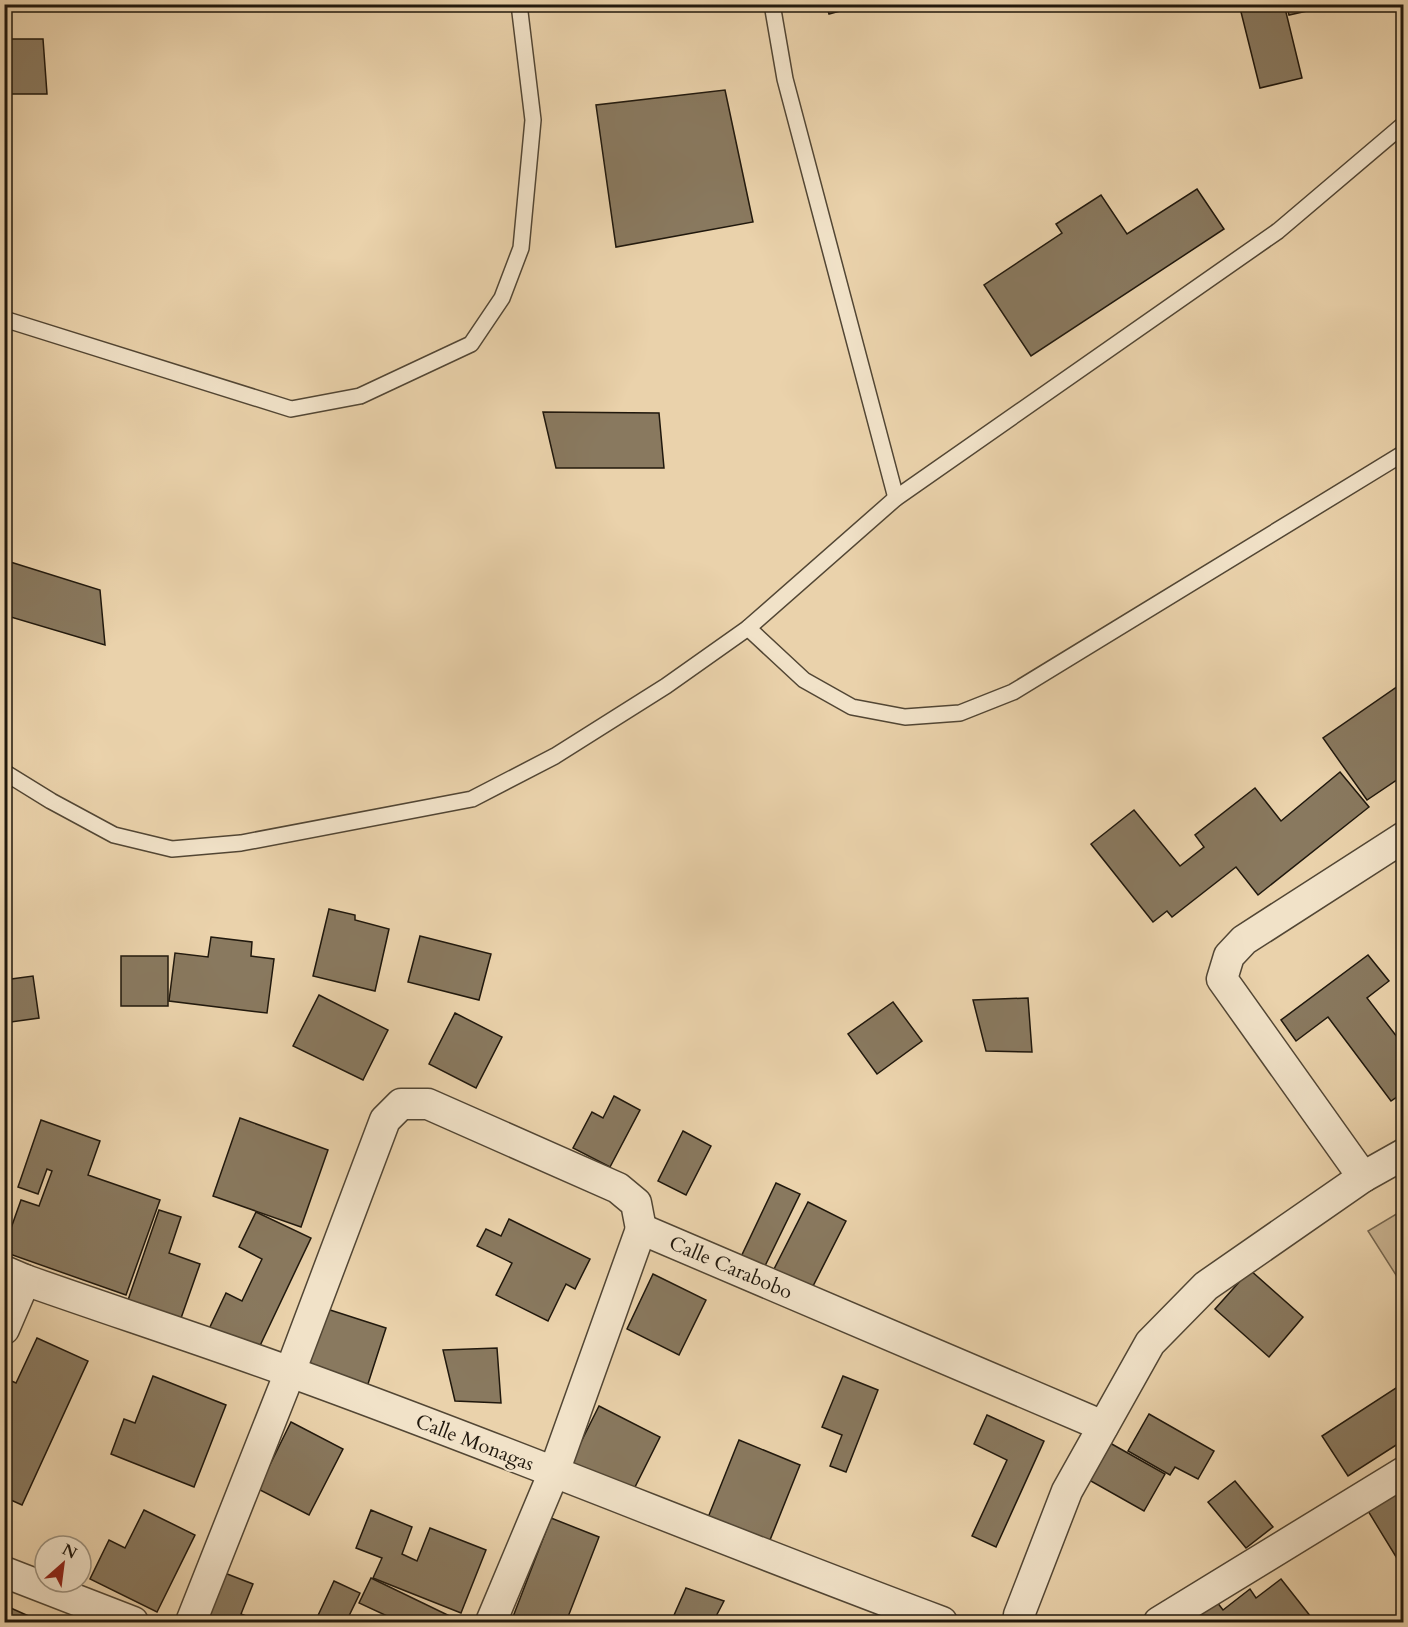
<svg xmlns="http://www.w3.org/2000/svg" width="1408" height="1627" font-family="Cardo,serif">
	<rect width="100%" height="100%" fill="#ead2ab"/>
	<filter id="stains"><feTurbulence type="fractalNoise" baseFrequency=".00333" numOctaves="4"/><feColorMatrix values="0 0 0 0 .2 0 0 0 0 .09 0 0 0 0 .02 0 0 0 .5 -.17"/></filter>
	<radialGradient id="worn" r=".72"><stop offset=".6" stop-color="#630" stop-opacity="0"/><stop offset="1" stop-color="#630" stop-opacity=".3"/></radialGradient>
	<!-- green -->
	<path fill="#c8b290" stroke="#74654e" stroke-width="1.5" d="M1403 1210V1286L1368 1231Z"/>
	<!-- building -->
	<g fill="#89795f" stroke="#20180d" stroke-width="1.5">
		<path d="M826 4H865L829 14Z"/>
		<path d="M1239 4H1284L1302 78 1260 88Z"/>
		<path d="M1286 4H1338L1289 15Z"/>
		<path d="M4 39H43L47 94H4Z"/>
		<path d="M725 90 753 222 616 247 596 105Z"/>
		<path d="M1197 189 1224 229 1031 356 984 285 1062 233 1056 224 1101 195 1127 234Z"/>
		<path d="M543 412 659 413 664 468H556Z"/>
		<path d="M4 560 100 590 105 645 4 615Z"/>
		<path d="M1404 682V775L1367 800 1323 738Z"/>
		<path d="M1340 772 1369 807 1258 895 1236 867 1172 917 1167 911 1153 922 1091 844 1134 810 1180 866 1204 847 1195 835 1255 788 1281 821Z"/>
		<path d="M329 909 355 915V920L389 929 375 991 313 976Z"/>
		<path d="M420 936 491 954 479 1000 408 982Z"/>
		<path d="M211 937 252 942 251 956 274 959 267 1013 169 1001 175 953 208 957Z"/>
		<path d="M1368 955 1389 981 1367 998 1404 1046V1092L1391 1101 1328 1017 1296 1041 1281 1020Z"/>
		<rect x="121" y="956" width="47" height="50"/>
		<path d="M33 976 39 1018 4 1023V980Z"/>
		<path d="M319 995 388 1030 363 1080 293 1046Z"/>
		<path d="M1028 998 1032 1052 986 1051 973 1000Z"/>
		<path d="M893 1002 922 1041 877 1074 848 1034Z"/>
		<path d="M455 1013 502 1037 476 1088 429 1064Z"/>
		<path d="M614 1096 640 1110 610 1167 573 1148 592 1112 603 1118Z"/>
		<path d="M240 1118 328 1150 301 1227 213 1196Z"/>
		<path d="M41 1120 100 1141 88 1175 160 1200 126 1295 4 1252V1248L21 1200 39 1206 52 1171 47 1169 38 1194 18 1187Z"/>
		<path d="M683 1131 711 1146 686 1195 658 1181Z"/>
		<path d="M776 1183 800 1194 763 1270 740 1259Z"/>
		<path d="M808 1202 846 1221 809 1294 771 1275Z"/>
		<path d="M159 1210 181 1217 169 1253 200 1264 180 1321 127 1303Z"/>
		<path d="M256 1212 311 1238 257 1352 209 1329 226 1293 242 1301 262 1259 239 1247Z"/>
		<path d="M509 1219 590 1259 575 1289 566 1284 548 1321 496 1295 512 1263 477 1246 486 1229 501 1236Z"/>
		<path d="M1250 1270 1303 1317 1269 1357 1215 1309Z"/>
		<path d="M653 1274 706 1300 679 1355 627 1329Z"/>
		<path d="M327 1309 386 1328 366 1390 307 1370Z"/>
		<path d="M37 1338 88 1361 22 1505 4 1497V1385L7 1379 16 1383Z"/>
		<path d="M497 1348 501 1403 455 1401 443 1350Z"/>
		<path d="M153 1376 226 1405 194 1487 111 1454 124 1419 135 1423Z"/>
		<path d="M843 1376 878 1390 846 1472 830 1466 842 1435 822 1427Z"/>
		<path d="M1402 1384 1404 1440 1348 1476 1322 1436Z"/>
		<path d="M599 1406 660 1437 630 1497 569 1466Z"/>
		<path d="M1149 1414 1214 1451 1198 1479 1175 1467 1170 1475 1128 1451Z"/>
		<path d="M987 1415 1044 1441 996 1547 972 1536 1007 1460 974 1444Z"/>
		<path d="M291 1422 343 1449 309 1515 258 1489Z"/>
		<path d="M739 1440 800 1465 768 1545 707 1520Z"/>
		<path d="M1110 1443 1165 1474 1144 1511 1089 1480Z"/>
		<path d="M1235 1481 1273 1527 1246 1548 1208 1502Z"/>
		<path d="M1398 1486 1404 1494V1563L1401 1565 1365 1506Z"/>
		<path d="M144 1510 195 1535 157 1612 90 1579 109 1540 125 1548Z"/>
		<path d="M371 1510 412 1527 402 1554 417 1561 430 1528 486 1550 461 1613 373 1578 382 1558 356 1548Z"/>
		<path d="M551 1518 599 1537 566 1622H511Z"/>
		<path d="M222 1572 253 1584 241 1614 262 1622H203Z"/>
		<path d="M371 1578 458 1620 456 1622H400L359 1603Z"/>
		<path d="M1281 1579 1315 1622H1190L1217 1602 1223 1610 1250 1589 1256 1598Z"/>
		<path d="M334 1581 360 1593 346 1622H315Z"/>
		<path d="M686 1588 724 1601 713 1622H671Z"/>
		<path d="M4 1605 42 1622H4Z"/>
	</g>
	<g fill="none" stroke-linecap="round" stroke-linejoin="round">
		<defs>
			<g id="service">
				<path d="M772 4 785 79 896 498"/>
				<path d="M4 319 291 409 360 396 471 344 502 298 521 248 533 120 519 4"/>
				<path d="M748 628 804 680 852 707 905 717 960 713 1013 692 1404 453"/>
				<path d="M4 772 51 801 114 835 172 849 241 843 472 799 555 756 666 686 748 628 896 498 1278 231 1404 124"/>
			</g>
			<g id="minor">
				<path d="M1363 1177 1222 979 1229 956 1244 940 1404 837"/>
				<path d="M641 1229 1103 1426"/>
				<path d="M4 1271 25 1280C113 1311 202 1340 290 1372 509 1451 724 1541 942 1622"/>
				<path d="M4 1329 25 1280"/>
				<path d="M4 1572 133 1622"/>
				<path d="M191 1622 290 1372 385 1120 401 1104H428L618 1188 636 1203 641 1229"/>
				<path d="M491 1622 554 1472 641 1229"/>
				<path d="M1018 1622 1019 1615 1067 1491 1150 1343 1206 1286 1363 1177 1404 1154"/>
				<path d="M1159 1622 1404 1472"/>
			</g>
		</defs>
		<!-- service casing -->
		<use href="#service" stroke="#524634" stroke-width="18"/>
		<!-- minor casing -->
		<use href="#minor" stroke="#524634" stroke-width="33"/>
		<!-- service -->
		<use href="#service" stroke="#f1e2c8" stroke-width="15"/>
		<!-- minor -->
		<use href="#minor" stroke="#f1e2c8" stroke-width="30"/>
	</g>
	<g text-anchor="middle" stroke-width="4.5" stroke-linejoin="round" paint-order="stroke">
		<!-- street labels -->
		<g font-size="20" fill="#20180d" stroke="#f1e2c8">
			<text transform="translate(731 1267) rotate(23)" y="7">Calle Carabobo</text>
			<text transform="translate(475 1442) rotate(21)" y="7">Calle Monagas</text>
		</g>
	</g>
	<!-- margin -->
	<rect width="1408" height="1627" fill="none" stroke="#ead2ab" stroke-width="24"/>
	<rect x="6" y="6" width="1396" height="1615" fill="none" stroke="#20180d" stroke-width="3"/>
	<rect x="12" y="12" width="1384" height="1603" fill="none" stroke="#20180d" stroke-width="1.5"/>
	<!-- north arrow -->
	<g transform="translate(63 1564) rotate(28)"><circle r="28" fill="#f1e2c8" stroke="#9d917d" stroke-width="1.5"/>
	<path d="M0-4.5L10 22L0 15L-10 22Z" fill="#8f2418"/>
	<text y="-9" font-size="16" font-weight="bold" text-anchor="middle" fill="#20180d">N</text>
	</g>
	<rect width="100%" height="100%" filter="url(#stains)"/>
	<rect width="100%" height="100%" fill="url(#worn)"/>
</svg>
